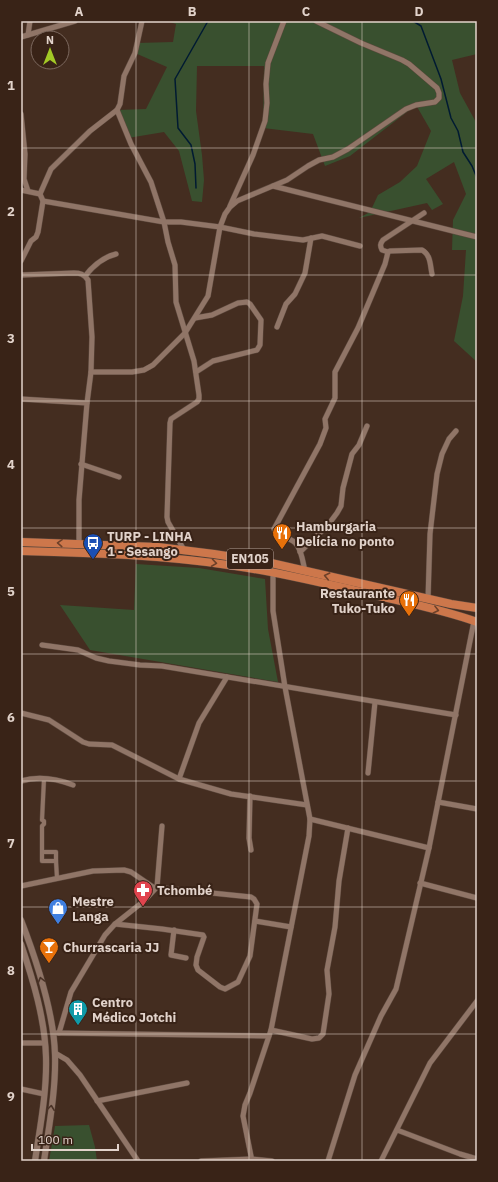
<svg xmlns="http://www.w3.org/2000/svg" width="498" height="1182" font-family="'IBM Plex Sans',sans-serif">
	<rect width="100%" height="100%" fill="#442d20"/>
	<!-- green -->
	<g fill="#39502f">
		<path d="M170 21H477V54L452 60 460 93 477 124V362L454 341 463 296 466 250H452L453 220 466 194 454 162 426 179 443 204 432 210 427 203 359 218 370 212 378 195 400 182 417 166 431 131 416 105 350 156 325 166 313 134 263 128 264 66H197L196 111 202 155 204 180 202 202 192 201 179 151 164 132 128 138 117 110 146 109 167 67 135 53 137 43 173 42 176 24 170 22Z"/>
		<path d="M136 564 199 568 265 579 268 629 278 682 90 650 60 605 134 610Z"/>
		<path d="M89 1125 95 1147 97 1161H49L55 1126Z"/>
	</g>
	<g fill="none" stroke-linecap="round" stroke-linejoin="round">
		<!-- stream -->
		<g stroke="#001a32" stroke-width="1.5">
			<path d="M413 21 421 26 441 79 451 118 458 131 463 152 472 166 477 178"/>
			<path d="M196 188 195 164 191 145 178 128 175 79 208 21"/>
		</g>
		<defs>
			<g id="pedestrian">
				<path d="M44 779 42 820 44 821V824L42 826V861H56L57 878"/>
				<path d="M43 852H56V861"/>
			</g>
			<g id="minor">
				<path d="M28 35 30 21"/>
				<path d="M21 37 75 21"/>
				<path d="M117 110 131 144 151 182 164 222 168 242 175 265 176 302 194 361 199 395V399L197 402 171 419 170 423 167 517 168 522 184 550"/>
				<path d="M21 114 25 154 24 179 28 191"/>
				<path d="M273 186 477 237"/>
				<path d="M21 190 40 194"/>
				<path d="M43 201 164 222H181L220 227 254 234 303 240 322 236 360 246"/>
				<path d="M230 206 253 155 265 121 267 103 266 84 268 63 284 21"/>
				<path d="M424 213 383 240C380 244 380 246 382 250L388 252 390 251 422 250C431 255 430 265 432 274"/>
				<path d="M21 261 31 241 36 237 38 232 43 201 40 194 51 169 90 131 117 110 120 104 124 76 135 53 142 21"/>
				<path d="M21 275 74 273C80 273 84 274 88 280L92 337 91 372 87 403 79 500V544"/>
				<path d="M85 276C93 266 103 257 116 254"/>
				<path d="M195 318 212 315 238 303 247 302 250 304 261 320 260 345 257 350 213 361 196 372"/>
				<path d="M277 327 286 304 295 294 305 273 311 238"/>
				<path d="M91 372H132L144 370 153 365 185 333 208 296 220 227 225 214 230 207 237 201 287 180 308 166 319 160 333 157 348 149 406 109 416 105 435 102 439 98V93L437 88 409 64 402 60 361 43 316 21"/>
				<path d="M21 399 87 403"/>
				<path d="M81 464 119 477"/>
				<path d="M300 552 328 525 337 513 341 506 343 488 352 454 359 445 367 426"/>
				<path d="M305 571C303 563 302 552 297 545 292 536 277 539 274 529L320 444 326 428 325 419 335 398V372L358 328 385 264 388 252"/>
				<path d="M428 599 430 534 437 474 442 454 449 439 456 431"/>
				<path d="M42 645 78 650 96 658 109 661 140 665 162 666 456 715"/>
				<path d="M21 713 49 720 83 742 89 744 112 745 179 779 231 794 307 805"/>
				<path d="M368 773 375 702"/>
				<path d="M179 779 199 723 227 677"/>
				<path d="M21 781C38 776 57 779 73 785"/>
				<path d="M250 796 249 838 251 850"/>
				<path d="M438 802 477 809"/>
				<path d="M310 819 429 848"/>
				<path d="M420 883 477 898"/>
				<path d="M21 886 93 871 124 870 131 872 153 887 251 897 254 899 257 904 250 956 238 982 225 989 220 987 198 970 196 965 197 957 204 937 203 935 162 929 115 924"/>
				<path d="M255 921 291 927"/>
				<path d="M174 930 171 955 186 958"/>
				<path d="M271 1030 312 1039 319 1038 323 1034 329 994 327 970 335 927 339 881 348 828"/>
				<path d="M56 1033 269 1036"/>
				<path d="M59 1033 71 992 105 935 115 924 144 901 157 887 162 826"/>
				<path d="M21 1043H45"/>
				<path d="M55 1053 67 1060 80 1075 138 1161"/>
				<path d="M21 1089 44 1094"/>
				<path d="M97 1101 187 1083"/>
				<path d="M397 1130 460 1154 477 1159"/>
				<path d="M201 1161 252 1159 272 1161"/>
				<path d="M252 1161 243 1116 245 1105 250 1093 271 1030 309 836 310 819 285 687 273 611V572"/>
				<path d="M328 1161 355 1075 381 1016 396 989 429 848 474 621"/>
				<path d="M381 1161 430 1063 477 1001"/>
			</g>
			<g id="tertiary">
				<path d="M21 920C36 959 54 1013 55 1055 56 1090 49 1126 44 1161"/>
				<path d="M21 944C33 980 45 1019 46 1057 47 1092 40 1127 35 1161"/>
			</g>
			<g id="primary">
				<path d="M21 542 158 547 214 554 271 563 451 604 477 608"/>
				<path d="M21 551C93 553 164 555 235 566 279 572 322 583 366 593 403 602 441 609 477 622"/>
			</g>
		</defs>
		<!-- pedestrian casing -->
		<use href="#pedestrian" stroke="#5e4a3f" stroke-width="5"/>
		<!-- minor casing -->
		<use href="#minor" stroke="#5e4a3f" stroke-width="6"/>
		<!-- tertiary casing -->
		<use href="#tertiary" stroke="#5e4a3f" stroke-width="7"/>
		<!-- primary casing -->
		<use href="#primary" stroke="#5e4a3f" stroke-width="9"/>
		<!-- pedestrian -->
		<use href="#pedestrian" stroke="#907567" stroke-width="4"/>
		<!-- minor -->
		<use href="#minor" stroke="#907567" stroke-width="5"/>
		<!-- tertiary -->
		<use href="#tertiary" stroke="#907567" stroke-width="6"/>
		<!-- primary -->
		<use href="#primary" stroke="#cd774b" stroke-width="8"/>
	</g>
	<!-- one-way arrows -->
	<defs><path id="oneway-chevron" d="M-2-3.5L2.5 0L-2 3.5" fill="none" stroke-width="1.6" stroke-linecap="round" stroke-linejoin="round"/></defs>
	<g stroke="#6d4029">
		<use href="#oneway-chevron" transform="translate(60 543) rotate(-177)"/>
		<use href="#oneway-chevron" transform="translate(214 563) rotate(8)"/>
		<use href="#oneway-chevron" transform="translate(327 576) rotate(-167)"/>
		<use href="#oneway-chevron" transform="translate(436 610) rotate(14)"/>
	</g>
	<g stroke="#4a3327">
		<use href="#oneway-chevron" transform="translate(41 980) rotate(-105)"/>
		<use href="#oneway-chevron" transform="translate(51 1108) rotate(-83)"/>
	</g>
	<!-- grid -->
	<path fill="none" stroke="#e2d3cb" stroke-width="1" stroke-opacity="0.55" d="M136 21V1161M249 21V1161M362 21V1161M21 148H477M21 275H477M21 401H477M21 528H477M21 654H477M21 781H477M21 907H477M21 1034H477"/>
	<!-- icons -->
	<defs>
		<symbol id="restaurant-pin" viewBox="-11 -11 22 30"><path d="M0 17L-7.5 6A9.5 9.5 0 1 1 7.5 6Z" fill="#e8710a" stroke="#392317"/><path d="M-5-6h1v4h1v-4h1v4h1v-4h1v5L-1.5 .5V6h-2V.5L-5-1ZM5-6V6H3V1.5H1.5Q1.5-4 5-6Z" fill="#fff"/></symbol>
		<symbol id="bus-pin" viewBox="-11 -11 22 30"><path d="M0 17L-7.5 6A9.5 9.5 0 1 1 7.5 6Z" fill="#1a4fb4" stroke="#392317"/><path d="M-5-6H5V4H4V6H2V4H-2V6H-4V4H-5ZM-3.5-4V0h7V-4ZM-3.5 1.2v1.5H-2V1.2ZM2 1.2v1.5H3.5V1.2Z" fill="#fff"/></symbol>
		<symbol id="pharmacy-pin" viewBox="-11 -11 22 30"><path d="M0 17L-7.5 6A9.5 9.5 0 1 1 7.5 6Z" fill="#e0444e" stroke="#392317"/><path d="M-2-6h4v4h4v4h-4v4h-4v-4h-4v-4h4Z" fill="#fff"/></symbol>
		<symbol id="shop-pin" viewBox="-11 -11 22 30"><path d="M0 17L-7.5 6A9.5 9.5 0 1 1 7.5 6Z" fill="#3f7fe0" stroke="#392317"/><path d="M-5-2.5h2.3a2.7 3.5 0 0 1 5.4 0H5L5.5 6h-11ZM-1.5-2.5h3a1.5 2.3 0 0 0-3 0Z" fill="#fff"/></symbol>
		<symbol id="bar-pin" viewBox="-11 -11 22 30"><path d="M0 17L-7.5 6A9.5 9.5 0 1 1 7.5 6Z" fill="#e8710a" stroke="#392317"/><path d="M-6-5H6L.8 .8V4.5H3.5V6h-7V4.5H-.8V.8Z" fill="#fff"/></symbol>
		<symbol id="building-pin" viewBox="-11 -11 22 30"><path d="M0 17L-7.5 6A9.5 9.5 0 1 1 7.5 6Z" fill="#0f9aa8" stroke="#392317"/><path d="M-4-6H4V6H1V3H-1V6H-4ZM-2.5-4.3h1.7v1.8h-1.7ZM.8-4.3h1.7v1.8H.8ZM-2.5-1h1.7V.8h-1.7ZM.8-1h1.7V.8H.8Z" fill="#fff"/></symbol>
	</defs>
	<g fill-rule="evenodd">
		<use href="#restaurant-pin" x="271" y="522" width="22" height="30"/>
		<use href="#bus-pin" x="82" y="532" width="22" height="30"/>
		<use href="#restaurant-pin" x="398" y="589" width="22" height="30"/>
		<use href="#pharmacy-pin" x="132" y="879" width="22" height="30"/>
		<use href="#shop-pin" x="47" y="897" width="22" height="30"/>
		<use href="#bar-pin" x="38" y="936" width="22" height="30"/>
		<use href="#building-pin" x="67" y="998" width="22" height="30"/>
	</g>
	<g text-anchor="middle" stroke-width="4" stroke-linejoin="round" paint-order="stroke">
		<!-- shield labels -->
		<rect fill="#392317" stroke="#af9e95" stroke-width="1" x="227" y="549" width="46" height="20" rx="3"/>
		<g font-size="12" font-weight="bold" fill="#e2d3cb">
			<text x="250" y="563">EN105</text>
		</g>
		<!-- poi labels -->
		<g font-size="13" font-weight="bold" fill="#e2d3cb" stroke="#392317" text-anchor="start">
			<text x="296" y="531">Hamburgaria<tspan x="296" dy="15">Delícia no ponto</tspan></text>
			<text x="107" y="541">TURP - LINHA<tspan x="107" dy="15">1 - Sesango</tspan></text>
			<text x="395" y="598" text-anchor="end">Restaurante<tspan x="395" dy="15">Tuko-Tuko</tspan></text>
			<text x="157" y="895">Tchombé</text>
			<text x="72" y="906">Mestre<tspan x="72" dy="15">Langa</tspan></text>
			<text x="63" y="952">Churrascaria JJ</text>
			<text x="92" y="1007">Centro<tspan x="92" dy="15">Médico Jotchi</tspan></text>
		</g>
	</g>
	<!-- border -->
	<rect width="498" height="1182" fill="none" stroke="#392317" stroke-width="44"/>
	<!-- north arrow -->
	<g transform="translate(50 50)"><circle r="19" fill="#392317" stroke="#7d695f"/>
	<path d="M0-3L7 15L0 10L-7 15Z" fill="#a3c926"/>
	<text y="-6" font-size="11" font-weight="bold" text-anchor="middle" fill="#e2d3cb">N</text>
	</g>
	<!-- scale -->
	<path d="M32 1144v6h86v-6" fill="none" stroke="#e2d3cb" stroke-width="2"/>
	<text x="38" y="1144" font-size="12" fill="#e2d3cb" stroke="#392317" stroke-width="3" paint-order="stroke">100 m</text>
	<rect x="22" y="22" width="454" height="1138" fill="none" stroke="#e2d3cb" stroke-width="1.5"/>
	<g font-size="13" text-anchor="middle" font-weight="bold" fill="#e2d3cb">
		<text x="79" y="16">A</text>
		<text x="192" y="16">B</text>
		<text x="306" y="16">C</text>
		<text x="419" y="16">D</text>
		<text x="11" y="90">1</text>
		<text x="11" y="216">2</text>
		<text x="11" y="343">3</text>
		<text x="11" y="469">4</text>
		<text x="11" y="596">5</text>
		<text x="11" y="722">6</text>
		<text x="11" y="848">7</text>
		<text x="11" y="975">8</text>
		<text x="11" y="1101">9</text>
	</g>
</svg>
